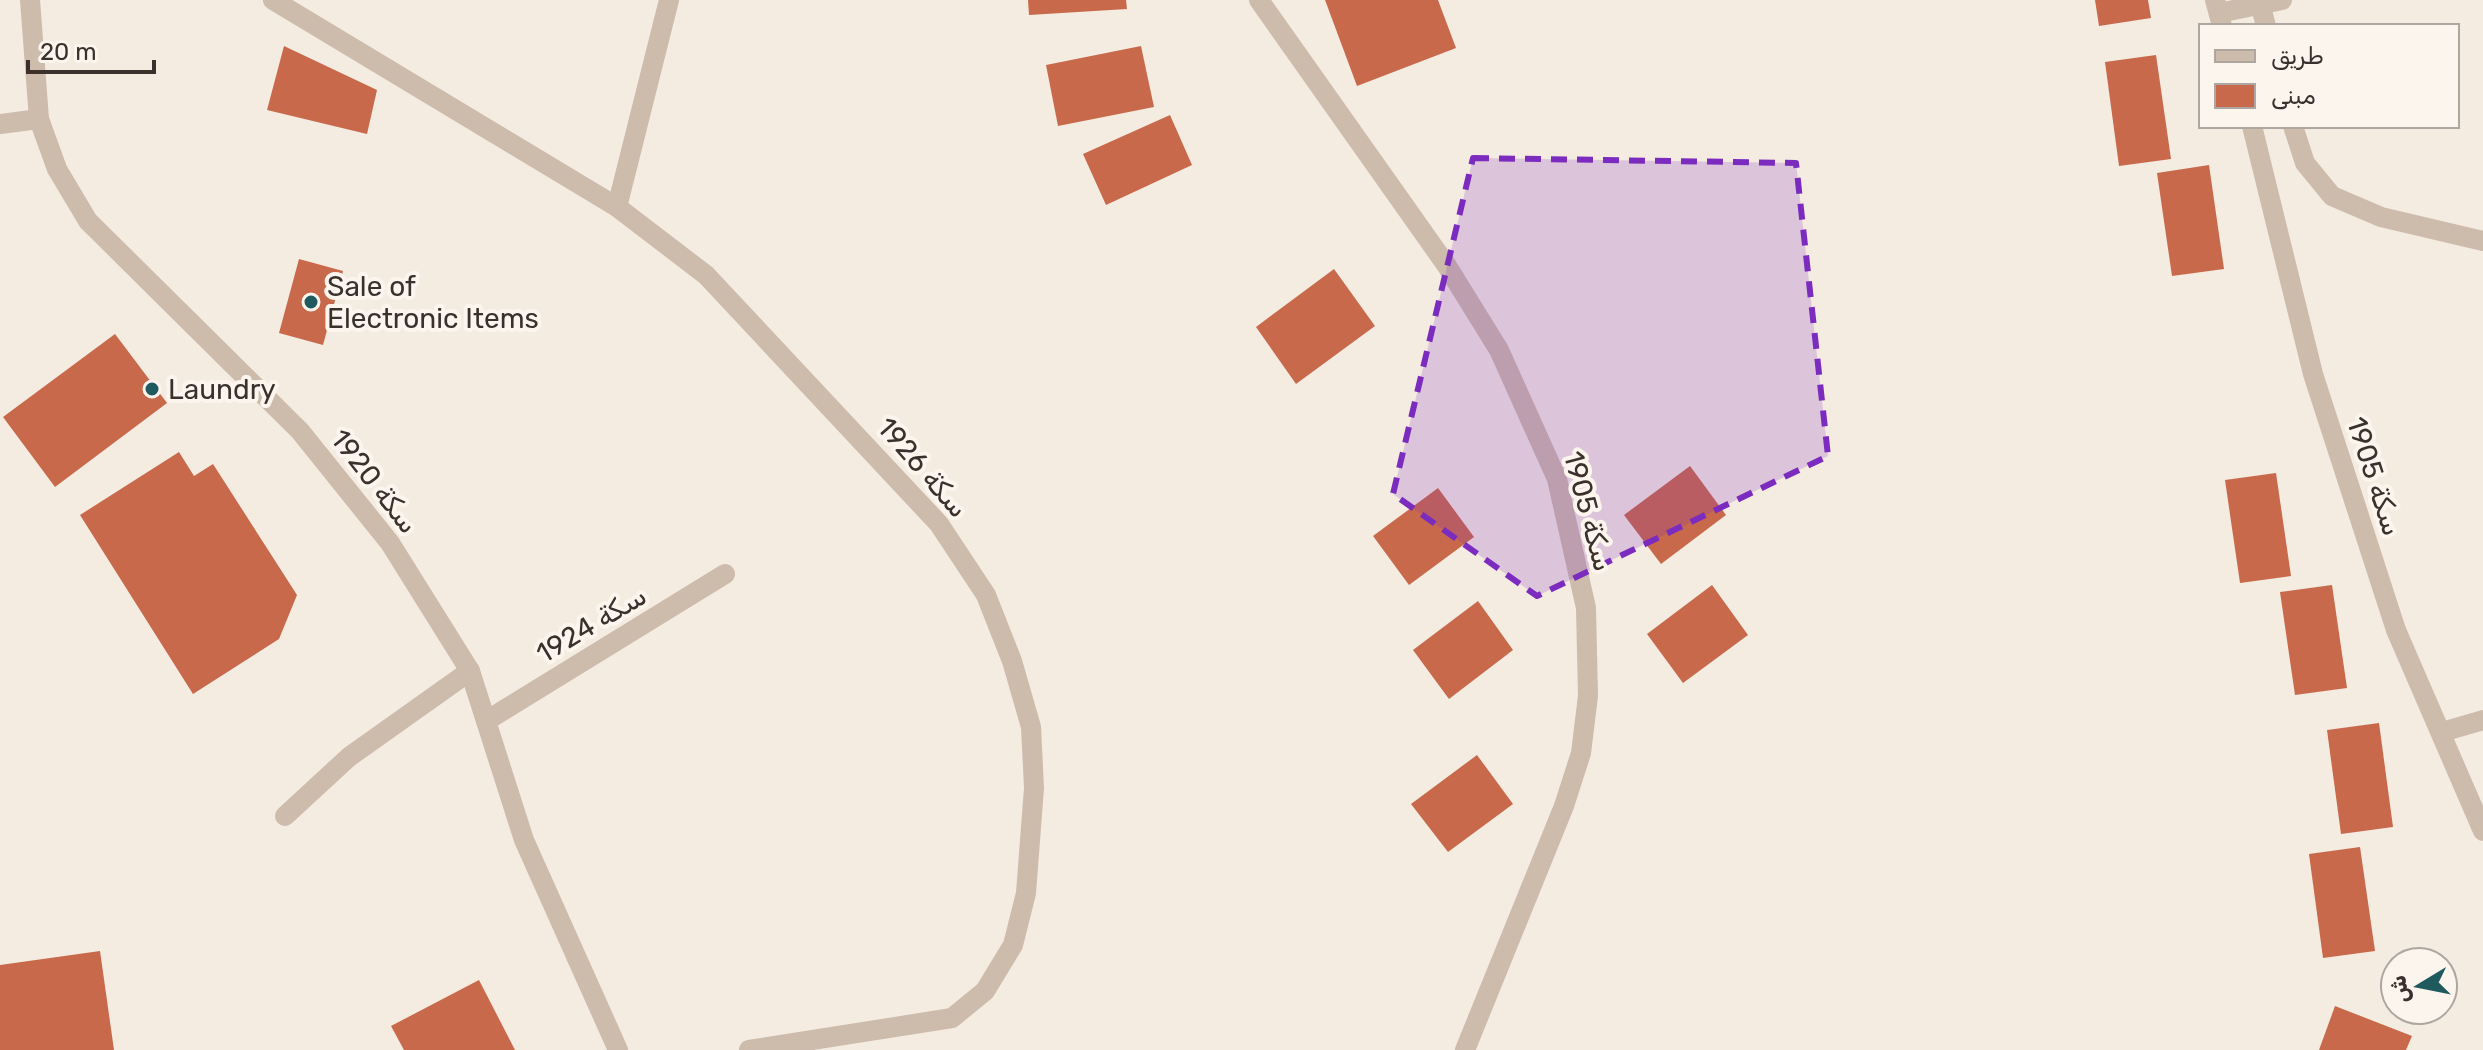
<svg xmlns="http://www.w3.org/2000/svg" width="2483" height="1050" font-family="Rubik,Cairo,sans-serif">
	<rect width="100%" height="100%" fill="#f4ebe1"/>
	<!-- building -->
	<g fill="#c8694b">
		<path d="M1028 0H1126L1127 9 1029 15Z"/>
		<path d="M1325 0H1438L1456 48 1357 86Z"/>
		<path d="M2095 0H2148L2151 18 2099 26Z"/>
		<path d="M284 46 377 90 367 134 267 110Z"/>
		<path d="M1141 46 1154 107 1058 126 1046 65Z"/>
		<path d="M2156 55 2171 159 2119 166 2105 62Z"/>
		<path d="M1170 115 1192 165 1106 205 1083 154Z"/>
		<path d="M2209 165 2224 269 2172 276 2157 173Z"/>
		<path d="M299 259 343 271 323 345 279 333Z"/>
		<path d="M1334 269 1375 326 1296 384 1256 327Z"/>
		<path d="M115 334 167 403 55 487 3 417Z"/>
		<path d="M179 452 194 476 213 464 297 595 279 639 193 694 80 515Z"/>
		<path d="M1690 466 1726 515 1661 564 1624 515Z"/>
		<path d="M2276 473 2291 576 2240 583 2225 480Z"/>
		<path d="M1438 488 1474 537 1409 585 1373 536Z"/>
		<path d="M1712 585 1748 635 1683 683 1647 634Z"/>
		<path d="M2332 585 2347 688 2295 695 2280 592Z"/>
		<path d="M1478 601 1513 650 1449 699 1413 650Z"/>
		<path d="M2379 723 2393 827 2341 834 2327 730Z"/>
		<path d="M1477 755 1513 804 1448 852 1411 804Z"/>
		<path d="M2360 847 2375 951 2323 958 2309 854Z"/>
		<path d="M100 951 114 1050H0V965Z"/>
		<path d="M479 980 515 1050H404L391 1026Z"/>
		<path d="M2335 1006 2412 1036 2406 1050H2319Z"/>
	</g>
	<g fill="none" stroke-linecap="round" stroke-linejoin="round">
		<!-- service -->
		<g stroke="#cdbbac" stroke-width="20">
			<path d="M2259 0 2266 26"/>
			<path d="M2219 13 2282 0"/>
			<path d="M2293 126 2305 163 2332 196 2381 217 2483 241"/>
			<path d="M2442 732 2483 720"/>
		</g>
		<!-- minor -->
		<g stroke="#cdbbac" stroke-width="20">
			<path d="M30 0 39 119 57 169 88 221 300 431 390 543 470 671 524 840 618 1050"/>
			<path d="M273 0 617 207 706 275 939 524 986 595 1012 661 1031 727 1034 788 1026 893 1013 945 985 991 952 1018 749 1050"/>
			<path d="M1259 0 1447 266 1499 350 1557 479 1586 608 1588 696 1581 753 1564 806 1465 1050"/>
			<path d="M2215 0 2222 26"/>
			<path d="M0 124 39 119"/>
			<path d="M2252 126 2313 374 2396 630 2483 831"/>
			<path d="M617 207 669 0"/>
			<path d="M486 721 725 574"/>
			<path d="M285 816 349 757 470 671"/>
		</g>
	</g>
	<!-- marked area -->
	<path fill="#7b2cbf" fill-opacity="0.2" stroke="#7b2cbf" stroke-width="6" stroke-dasharray="16 10" stroke-linejoin="round" d="M1473 158 1796 163 1828 456 1537 596 1393 494Z"/>
	<!-- markers -->
	<g fill="#1f5a5e" stroke="#fbf5ee" stroke-width="3">
		<circle cx="311" cy="302" r="8"/>
		<circle cx="152" cy="389" r="8"/>
	</g>
	<g text-anchor="middle" stroke-width="8" stroke-linejoin="round" paint-order="stroke">
		<!-- poi labels -->
		<g font-size="28" fill="#3b302b" stroke="#fbf5ee" text-anchor="start">
			<text x="327" y="296">Sale of<tspan x="327" dy="32">Electronic Items</tspan></text>
			<text x="168" y="399">Laundry</text>
		</g>
		<!-- street labels -->
		<g font-size="28" fill="#3b302b" stroke="#fbf5ee">
			<text transform="translate(923 467) rotate(49)" y="10">سكة 1926</text>
			<text transform="translate(2375 476) rotate(72)" y="10">سكة 1905</text>
			<text transform="translate(375 481) rotate(52)" y="10">سكة 1920</text>
			<text transform="translate(1589 511) rotate(75)" y="10">سكة 1905</text>
			<text transform="translate(591 624) rotate(-31)" y="10">سكة 1924</text>
		</g>
	</g>
	<!-- legend -->
	<rect x="2199" y="24" width="260" height="104" fill="#fbf5ee" stroke="#aea6a0" stroke-width="2"/>
	<rect x="2215" y="50" width="40" height="12" fill="#cdbbac" stroke="#aea6a0" stroke-width="2"/>
	<text x="2271" y="64" font-size="24" fill="#3b302b">طريق</text>
	<rect x="2215" y="84" width="40" height="24" fill="#c8694b" stroke="#aea6a0" stroke-width="2"/>
	<text x="2271" y="104" font-size="24" fill="#3b302b">مبنى</text>
	<!-- north arrow -->
	<g transform="translate(2419 986) rotate(260)"><circle r="38" fill="#fbf5ee" stroke="#aea6a0" stroke-width="2"/>
	<path d="M0-6L14 30L0 20L-14 30Z" fill="#1f5a5e"/>
	<text y="-12" font-size="22" font-weight="bold" text-anchor="middle" fill="#3b302b">ش</text>
	</g>
	<!-- scale -->
	<path d="M28 60v12h126v-12" fill="none" stroke="#3b302b" stroke-width="4"/>
	<text x="40" y="60" font-size="24" fill="#3b302b" stroke="#fbf5ee" stroke-width="6" paint-order="stroke">20 m</text>
</svg>
